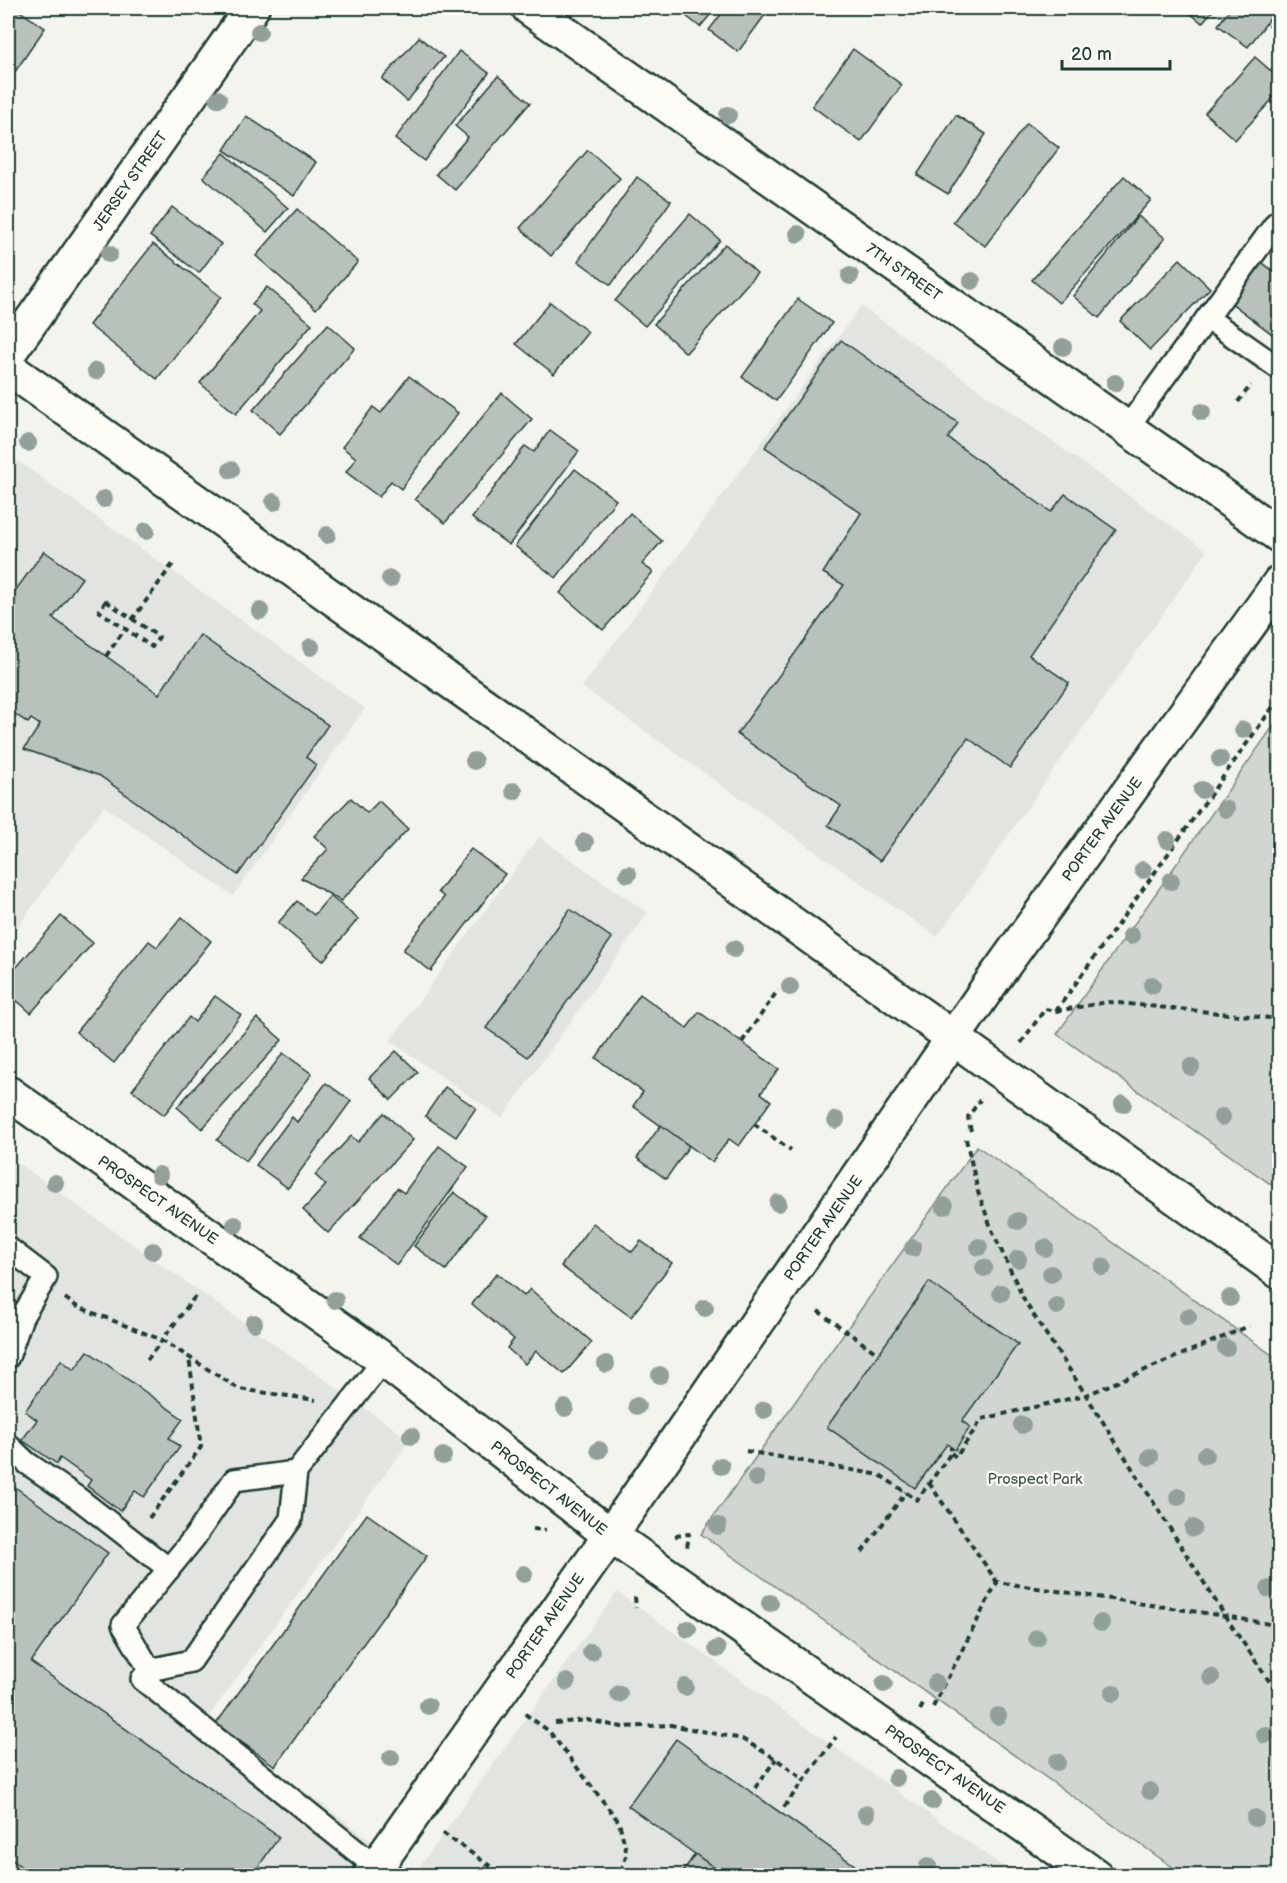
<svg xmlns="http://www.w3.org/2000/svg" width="1287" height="1883" font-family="'Balsamiq Sans',sans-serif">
	<rect width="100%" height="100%" fill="#f4f4ef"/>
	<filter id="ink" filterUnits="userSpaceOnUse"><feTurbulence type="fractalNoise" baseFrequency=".0167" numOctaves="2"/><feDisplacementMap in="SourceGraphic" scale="12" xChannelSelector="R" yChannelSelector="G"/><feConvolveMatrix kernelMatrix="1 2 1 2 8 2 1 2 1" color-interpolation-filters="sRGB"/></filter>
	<g filter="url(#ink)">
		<!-- built -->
		<g fill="#e2e5df">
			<path d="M861 306 1207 551 937 937 582 687Z"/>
			<path d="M8 454 365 708 233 896 104 806 8 941Z"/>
			<path d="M539 837 648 913 502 1118 390 1041Z"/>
			<path d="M8 1156 410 1440 207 1719 415 1873 617 1592 1015 1875H8Z"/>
		</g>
		<!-- green -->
		<g fill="#d1d6d1" stroke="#788a82" stroke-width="1.5">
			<path d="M1279 718 1280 1190H1279L1057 1034Z"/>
			<path d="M977 1146 1279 1360V1875H1184L701 1534Z"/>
		</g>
		<!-- building -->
		<g fill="#b9c1bb" stroke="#1f3d34" stroke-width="1.5">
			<path d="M10 8H15L45 28 8 82V12Z"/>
			<path d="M676 8H716L700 27Z"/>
			<path d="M726 8H770L738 52 709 30Z"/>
			<path d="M1184 8H1215L1202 23Z"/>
			<path d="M1231 8H1278L1248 47 1218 25Z"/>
			<path d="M1280 15V36L1269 26Z"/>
			<path d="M419 37 444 57 407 101 382 79Z"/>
			<path d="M853 49 902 85 861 142 812 106Z"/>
			<path d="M459 51 489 73 424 161 395 139Z"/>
			<path d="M1255 57 1280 79V91L1235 140 1205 113Z"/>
			<path d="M498 76 530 103 455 190 436 174 468 137 455 126Z"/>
			<path d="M956 115 986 134 948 194 917 175Z"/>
			<path d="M246 116 316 162 294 196 224 150Z"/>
			<path d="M1027 123 1059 148 985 246 953 222Z"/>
			<path d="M588 150 620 178 551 256 520 228Z"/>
			<path d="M224 153 288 208 267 232 203 177Z"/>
			<path d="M1124 176 1151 200 1059 303 1032 280Z"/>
			<path d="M637 177 671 201 611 285 578 261Z"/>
			<path d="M172 207 221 244 199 273 150 236Z"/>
			<path d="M297 209 358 262 316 309 256 256Z"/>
			<path d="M690 214 720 240 645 326 615 301Z"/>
			<path d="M1138 216 1165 238 1099 318 1073 296Z"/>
			<path d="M153 244 221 297 157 379 89 325Z"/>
			<path d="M725 244 757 273 686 353 654 324Z"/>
			<path d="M1180 259 1210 288 1150 350 1120 321Z"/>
			<path d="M1261 262 1280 276V340L1230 302Z"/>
			<path d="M267 287 312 324 236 414 200 383 260 311 252 304Z"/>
			<path d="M798 299 832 323 776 401 742 377Z"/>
			<path d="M550 302 588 332 554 374 516 344Z"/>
			<path d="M328 324 355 348 280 434 253 410Z"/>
			<path d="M841 340 958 423 948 438 1051 512 1065 494 1116 530 1029 655 1069 683 1010 768 968 738 880 861 828 825 841 806 737 734 844 585 823 573 861 513 765 447Z"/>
			<path d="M409 376 458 413 401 489 391 481 379 497 346 472 356 458 342 447 373 407 381 413Z"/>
			<path d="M502 393 532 419 445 523 415 499Z"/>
			<path d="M550 430 579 451 509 545 472 518 525 446 534 452Z"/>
			<path d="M575 469 616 500 556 578 515 546Z"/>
			<path d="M630 513 662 541 642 564 653 572 603 630 560 593Z"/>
			<path d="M44 551 82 578 53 618 159 694 200 635 328 725 306 757 316 765 238 875 100 776 24 749 40 725 31 719 28 723 8 709V590L13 594Z"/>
			<path d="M351 798 367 813 379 801 408 829 341 901 301 878 328 849 314 836Z"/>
			<path d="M471 849 505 874 431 971 403 950 444 897 438 892Z"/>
			<path d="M330 896 358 919 323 961 278 923 297 901 314 915Z"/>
			<path d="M570 909 612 938 528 1057 486 1028Z"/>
			<path d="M61 916 93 943 31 1013 8 993V977Z"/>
			<path d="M182 917 211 941 114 1063 76 1032 149 941 157 947Z"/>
			<path d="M640 994 687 1028 699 1012 779 1069 761 1093 771 1101 739 1146 729 1139 712 1162 633 1106 643 1092 596 1058Z"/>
			<path d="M215 996 241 1015 164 1115 132 1090 189 1017 195 1022Z"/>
			<path d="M257 1018 282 1040 202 1129 177 1107Z"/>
			<path d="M396 1051 418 1072 391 1100 369 1078Z"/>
			<path d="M283 1053 312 1074 246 1161 217 1140Z"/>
			<path d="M326 1083 351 1101 288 1188 256 1165 292 1117 297 1122Z"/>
			<path d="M445 1087 476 1108 456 1137 425 1116Z"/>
			<path d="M384 1113 413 1140 328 1233 303 1210 326 1185 315 1175 351 1136 358 1142Z"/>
			<path d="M661 1125 689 1146 666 1179 637 1158Z"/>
			<path d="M439 1146 468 1167 397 1265 360 1238 397 1188 404 1193Z"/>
			<path d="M454 1192 485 1216 446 1270 414 1246Z"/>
			<path d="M593 1223 632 1252 641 1241 672 1263 631 1317 561 1266Z"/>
			<path d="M497 1273 524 1296 530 1289 592 1342 564 1374 536 1351 525 1364 507 1348 514 1339 472 1304Z"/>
			<path d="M929 1282 1018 1344 962 1421 970 1427 955 1450 947 1444 915 1488 827 1427Z"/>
			<path d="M88 1351 183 1419 169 1438 180 1447 144 1497 135 1491 120 1511 87 1486 91 1480 60 1458 57 1464 22 1440 37 1420 25 1411 61 1360 74 1370Z"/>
			<path d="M8 1482 108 1553 31 1662 279 1837 252 1876H34L8 1857Z"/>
			<path d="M367 1514 427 1556 275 1766 216 1724Z"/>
			<path d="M676 1739 870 1876H726L695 1854 628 1806Z"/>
			<path d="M695 1854 726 1876H680Z"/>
		</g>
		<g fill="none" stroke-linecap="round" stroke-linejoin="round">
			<defs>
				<g id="service">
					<path d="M1207 318 1280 369"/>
					<path d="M1127 428 1277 222 1280 224"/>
					<path d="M8 1248 46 1277 22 1317 8 1357"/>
					<path d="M8 1445 27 1463 79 1499 169 1569"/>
					<path d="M296 1472 234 1480 194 1538 123 1625 150 1670 191 1661 291 1519 296 1472 384 1360"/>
					<path d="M150 1670 142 1679 376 1867"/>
				</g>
				<g id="minor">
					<path d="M529 8 1280 536"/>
					<path d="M8 354 252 8"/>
					<path d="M8 1093 384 1360 610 1535 1096 1876"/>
				</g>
				<path id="tertiary" d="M370 1876 631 1506 991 983 1280 582"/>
				<path id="primary" d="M8 368 917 1012 1280 1272"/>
			</defs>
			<!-- service casing -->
			<use href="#service" stroke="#1f3d34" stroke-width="26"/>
			<!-- minor casing -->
			<use href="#minor" stroke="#1f3d34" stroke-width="38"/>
			<!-- tertiary casing -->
			<use href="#tertiary" stroke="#1f3d34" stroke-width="38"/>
			<!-- primary casing -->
			<use href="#primary" stroke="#1f3d34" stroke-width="38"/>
			<!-- path -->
			<g stroke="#1f3d34" stroke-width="4" stroke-dasharray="6 4.5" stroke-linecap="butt">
				<path d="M1238 402 1251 385"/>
				<path d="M106 601 159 637 152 647 99 611Z"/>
				<path d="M132 620 175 561"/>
				<path d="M106 656 125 629"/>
				<path d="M1056 1011 1108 1002 1280 1019"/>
				<path d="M742 1042 778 990"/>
				<path d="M1021 1043 1045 1009 1056 1011 1280 697"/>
				<path d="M754 1124 791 1150"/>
				<path d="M971 1131 968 1117 980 1100"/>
				<path d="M966 1139 978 1192 992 1230 1025 1302 1086 1395 1225 1616 1280 1697"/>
				<path d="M65 1298 76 1306 162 1340 239 1389 316 1400"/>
				<path d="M818 1311 878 1354"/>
				<path d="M147 1360 197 1294"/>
				<path d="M746 1451 880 1475 917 1500 951 1453V1447"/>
				<path d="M951 1453 956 1457 982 1419 1086 1395 1249 1326"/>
				<path d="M929 1483 997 1582"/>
				<path d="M149 1518 201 1447 189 1357"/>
				<path d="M533 1529 546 1530"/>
				<path d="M675 1536 689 1534 687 1548"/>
				<path d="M862 1552 906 1492"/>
				<path d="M635 1597 636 1608"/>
				<path d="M933 1707 997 1582 1225 1616 1280 1626"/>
				<path d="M920 1710 925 1701"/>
				<path d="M525 1714 549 1731 619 1822 627 1854 619 1876"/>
				<path d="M555 1723 587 1720 622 1727 671 1725 742 1739 776 1759 803 1779"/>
				<path d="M755 1788 776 1759"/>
				<path d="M784 1807 836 1737"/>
				<path d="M443 1833 504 1876"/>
			</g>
			<!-- service -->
			<use href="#service" stroke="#fdfcf7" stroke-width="21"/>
			<!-- minor -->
			<use href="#minor" stroke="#fdfcf7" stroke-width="33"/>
			<!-- tertiary -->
			<use href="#tertiary" stroke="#fdfcf7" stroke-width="33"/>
			<!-- primary -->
			<use href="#primary" stroke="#fdfcf7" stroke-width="33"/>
		</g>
		<!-- trees -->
		<g fill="#93a099">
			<circle cx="259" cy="32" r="9"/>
			<circle cx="218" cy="99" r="9"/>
			<circle cx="728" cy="115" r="9"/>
			<circle cx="798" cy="234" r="9"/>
			<circle cx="109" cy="254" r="9"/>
			<circle cx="850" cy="276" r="9"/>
			<circle cx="972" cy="281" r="9"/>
			<circle cx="1063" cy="347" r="9"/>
			<circle cx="96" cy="371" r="9"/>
			<circle cx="1115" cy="383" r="9"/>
			<circle cx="1202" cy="412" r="9"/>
			<circle cx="28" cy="443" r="9"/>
			<circle cx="231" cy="470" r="9"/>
			<circle cx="104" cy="499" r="9"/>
			<circle cx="274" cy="502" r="9"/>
			<circle cx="146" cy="531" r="9"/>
			<circle cx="327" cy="535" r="9"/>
			<circle cx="390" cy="579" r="9"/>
			<circle cx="260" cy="611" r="9"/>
			<circle cx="311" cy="647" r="9"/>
			<circle cx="1243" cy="730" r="9"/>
			<circle cx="1220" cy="759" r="9"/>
			<circle cx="474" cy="761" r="9"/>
			<circle cx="1202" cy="790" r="9"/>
			<circle cx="514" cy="791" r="9"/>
			<circle cx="1226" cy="809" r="9"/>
			<circle cx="1167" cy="840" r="9"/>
			<circle cx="585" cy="842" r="9"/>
			<circle cx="1143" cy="870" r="9"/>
			<circle cx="628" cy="874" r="9"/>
			<circle cx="1171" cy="881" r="9"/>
			<circle cx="1131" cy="936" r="9"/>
			<circle cx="734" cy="949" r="9"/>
			<circle cx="1152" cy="985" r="9"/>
			<circle cx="790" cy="987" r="9"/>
			<circle cx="1191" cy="1067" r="9"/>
			<circle cx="1123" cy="1104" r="9"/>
			<circle cx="1222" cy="1117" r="9"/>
			<circle cx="836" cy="1120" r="9"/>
			<circle cx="159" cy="1175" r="9"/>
			<circle cx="55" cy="1183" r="9"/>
			<circle cx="778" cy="1203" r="9"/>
			<circle cx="944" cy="1206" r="9"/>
			<circle cx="1018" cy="1221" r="9"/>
			<circle cx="235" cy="1225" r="9"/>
			<circle cx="979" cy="1247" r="9"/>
			<circle cx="913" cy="1248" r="9"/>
			<circle cx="1045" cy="1248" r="9"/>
			<circle cx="153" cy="1251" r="9"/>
			<circle cx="1018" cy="1259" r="9"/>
			<circle cx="1103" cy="1267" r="9"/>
			<circle cx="984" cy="1268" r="9"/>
			<circle cx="1051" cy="1274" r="9"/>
			<circle cx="1001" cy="1293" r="9"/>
			<circle cx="1230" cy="1298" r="9"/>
			<circle cx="335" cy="1300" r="9"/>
			<circle cx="1057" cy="1306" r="9"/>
			<circle cx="705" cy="1308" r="9"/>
			<circle cx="1188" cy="1317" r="9"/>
			<circle cx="254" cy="1323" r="9"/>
			<circle cx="1226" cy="1348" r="9"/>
			<circle cx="606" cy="1364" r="9"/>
			<circle cx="660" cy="1375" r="9"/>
			<circle cx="637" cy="1406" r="9"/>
			<circle cx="565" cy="1408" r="9"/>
			<circle cx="764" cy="1410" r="9"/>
			<circle cx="1022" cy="1425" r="9"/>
			<circle cx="411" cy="1436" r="9"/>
			<circle cx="599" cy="1450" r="9"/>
			<circle cx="1205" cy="1455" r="9"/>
			<circle cx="443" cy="1456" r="9"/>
			<circle cx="1150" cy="1457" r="9"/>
			<circle cx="721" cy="1466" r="9"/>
			<circle cx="756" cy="1478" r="9"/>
			<circle cx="1178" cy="1497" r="9"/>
			<circle cx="718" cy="1526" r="9"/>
			<circle cx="1193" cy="1528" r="9"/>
			<circle cx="524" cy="1574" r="9"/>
			<circle cx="1269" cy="1589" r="9"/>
			<circle cx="770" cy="1603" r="9"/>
			<circle cx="1101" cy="1623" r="9"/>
			<circle cx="688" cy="1629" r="9"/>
			<circle cx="1037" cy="1638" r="9"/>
			<circle cx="717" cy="1649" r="9"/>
			<circle cx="591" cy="1652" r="9"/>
			<circle cx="1211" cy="1677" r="9"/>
			<circle cx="567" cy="1682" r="9"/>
			<circle cx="936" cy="1683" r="9"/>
			<circle cx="884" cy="1684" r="9"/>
			<circle cx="685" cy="1687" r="9"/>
			<circle cx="1113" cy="1693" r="9"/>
			<circle cx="619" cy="1694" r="9"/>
			<circle cx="428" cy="1706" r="9"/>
			<circle cx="998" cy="1716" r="9"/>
			<circle cx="1265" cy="1735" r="9"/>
			<circle cx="391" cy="1758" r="9"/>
			<circle cx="1057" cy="1762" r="9"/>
			<circle cx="896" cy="1778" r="9"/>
			<circle cx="1150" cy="1791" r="9"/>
			<circle cx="932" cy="1801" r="9"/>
			<circle cx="866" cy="1814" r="9"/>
			<circle cx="1255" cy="1818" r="9"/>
			<circle cx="928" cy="1866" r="9"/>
		</g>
	</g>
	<g text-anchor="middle" stroke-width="4.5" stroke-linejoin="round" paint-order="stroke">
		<!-- street labels -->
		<g font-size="15" fill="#1f3d34" stroke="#fdfcf7">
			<text transform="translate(130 181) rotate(-55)" y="5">JERSEY STREET</text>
			<text transform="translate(904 272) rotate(35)" y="5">7TH STREET</text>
			<text transform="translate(1102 829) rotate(-54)" y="5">PORTER AVENUE</text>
			<text transform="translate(158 1200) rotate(35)" y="5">PROSPECT AVENUE</text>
			<text transform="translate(823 1228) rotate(-55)" y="5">PORTER AVENUE</text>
			<text transform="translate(549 1488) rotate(38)" y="5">PROSPECT AVENUE</text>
			<text transform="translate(545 1626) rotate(-55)" y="5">PORTER AVENUE</text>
			<text transform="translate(945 1769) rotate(35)" y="5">PROSPECT AVENUE</text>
		</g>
		<!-- park labels -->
		<g font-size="15" fill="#435c53" stroke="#fdfcf7">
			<text x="1035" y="1484">Prospect Park</text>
		</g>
	</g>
	<!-- margin -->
	<rect width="1287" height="1883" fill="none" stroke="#fdfcf7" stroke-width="30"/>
	<rect x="15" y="15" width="1257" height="1853" fill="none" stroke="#1f3d34" stroke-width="2" filter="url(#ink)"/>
	<!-- scale -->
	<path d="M1062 60v9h108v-9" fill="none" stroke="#1f3d34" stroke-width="3"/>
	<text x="1071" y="60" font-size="18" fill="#1f3d34" stroke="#fdfcf7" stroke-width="4.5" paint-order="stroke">20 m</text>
</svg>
